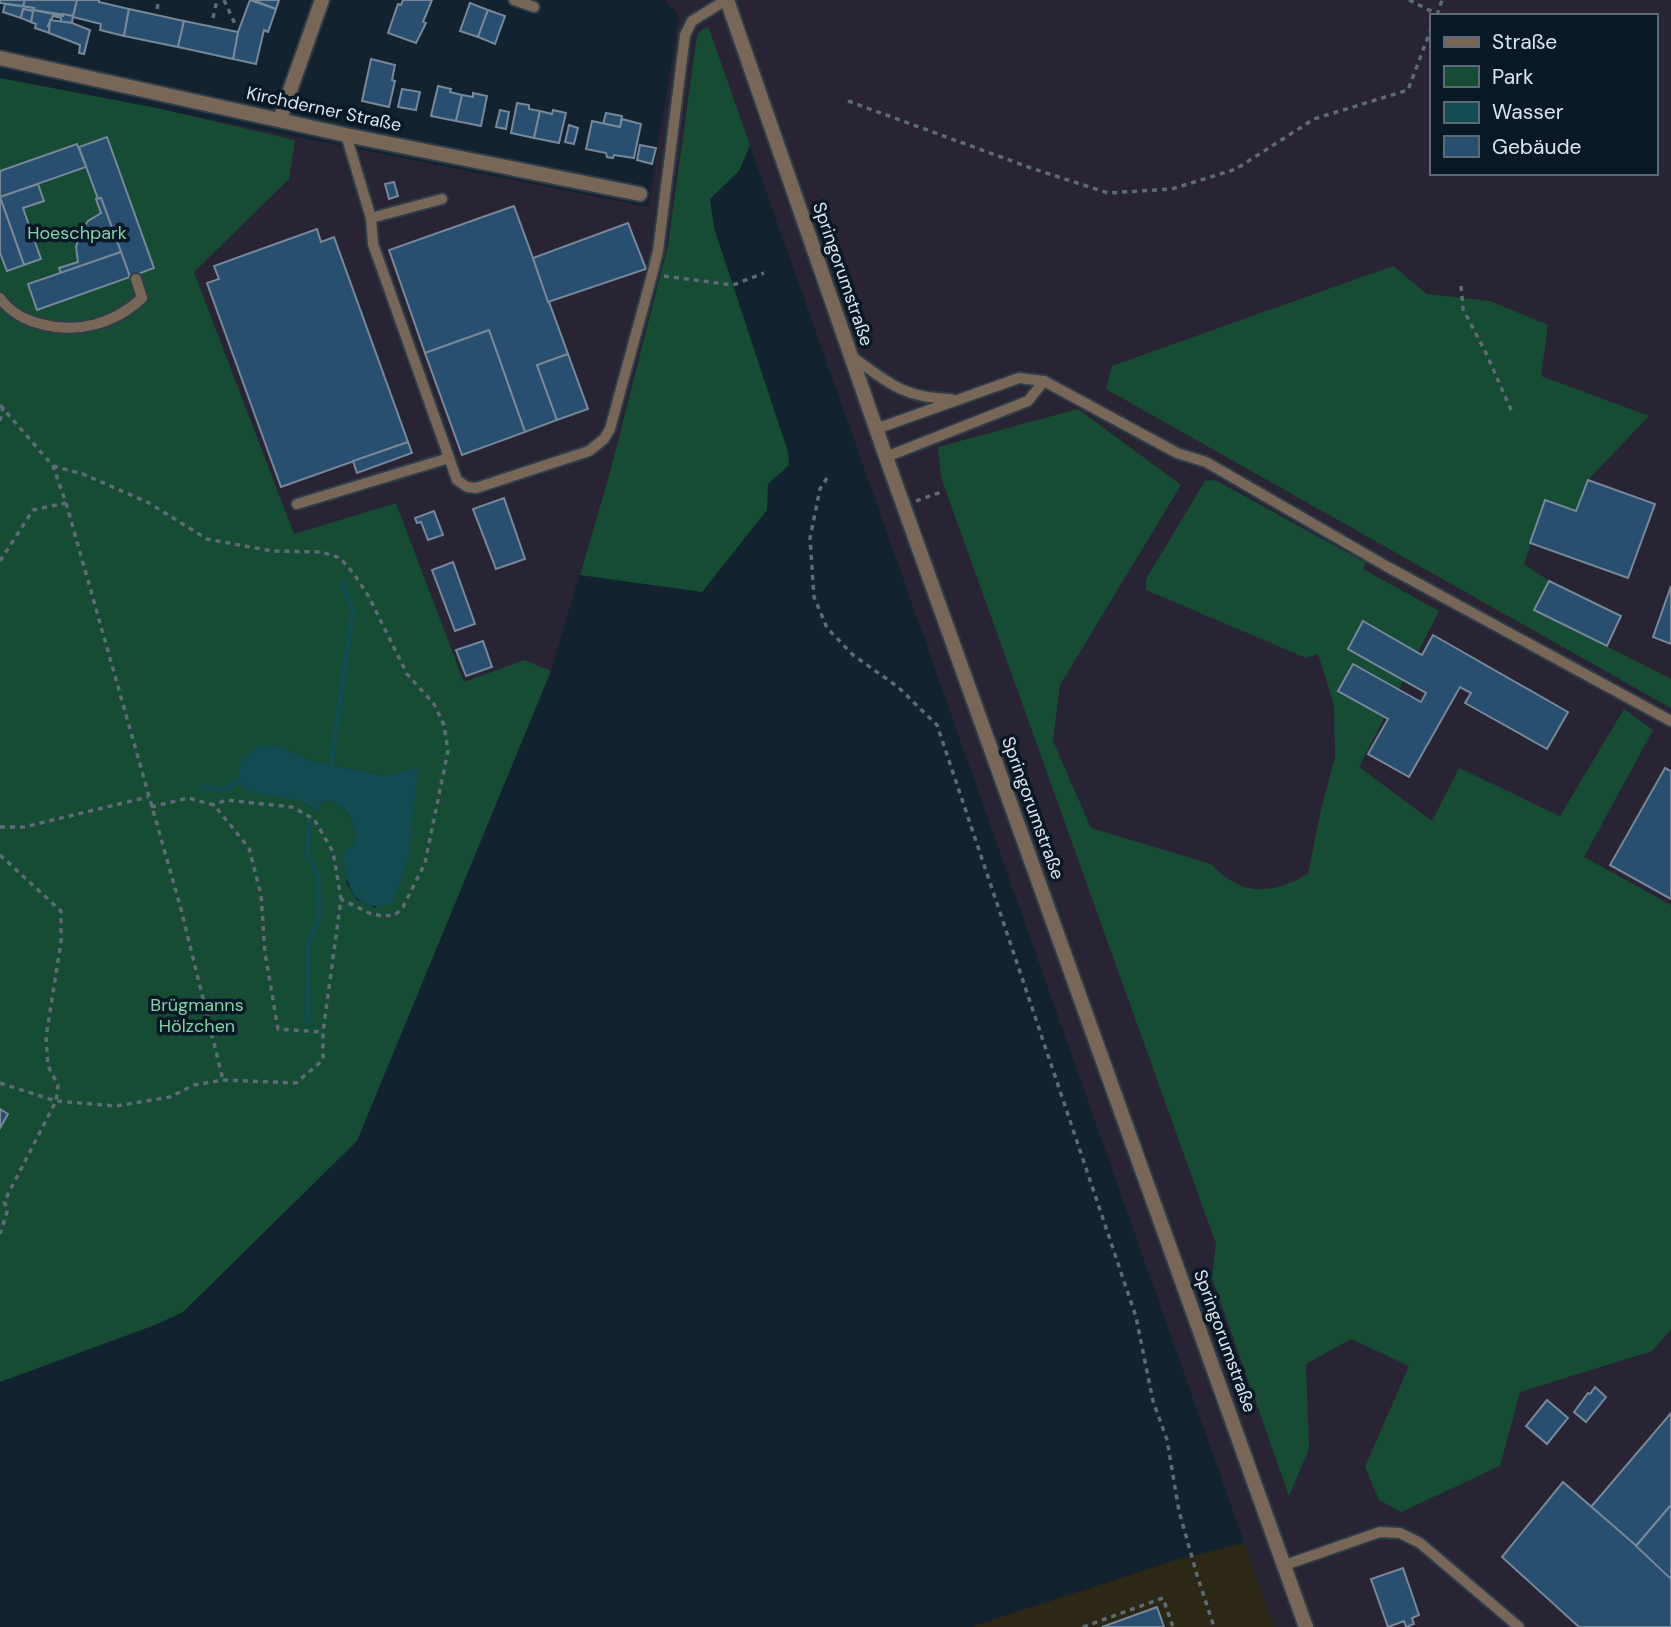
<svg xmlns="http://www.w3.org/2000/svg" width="1671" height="1627" font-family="'DM Sans',sans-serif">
	<rect width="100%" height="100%" fill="#12222f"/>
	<!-- commercial -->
	<path fill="#2d2716" d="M1244 1543 1274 1627H971L1172 1561Z"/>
	<!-- industrial -->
	<path fill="#292434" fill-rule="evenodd" d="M665 0H1671V1627H1274L708 27 698 33 696 42 668 245 610 472 551 671 524 661 464 682 396 503 294 535 194 272 122 102 648 207 679 16ZM1431 16H1655V173H1431Z"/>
	<!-- green -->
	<g fill="#164c34" fill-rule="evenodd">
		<path d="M708 26 750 145 739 171 710 199 714 228 788 452 789 465 768 484 767 510 702 592 580 575 610 472 668 245 696 42 698 33Z"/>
		<path d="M0 78 157 108 295 140 289 179 194 272 294 534 396 503 464 682 524 660 551 671 357 1141 183 1312 155 1325 0 1382ZM278 746 311 761 386 776 376 908 357 900 346 883C353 849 368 820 331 800L321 803 318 812 302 801Z"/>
		<path d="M1393 266 1427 294 1490 301 1548 325 1541 376 1649 416 1588 480 1576 511 1545 501 1524 564 1549 581 1535 610 1671 679V708L1106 389 1112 366Z"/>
		<path d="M1078 409 1181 485 1060 685 1053 741 1091 828 1211 864C1242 897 1270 895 1308 874L1321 810 1335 757 1334 705 1318 654 1306 658 1146 590V579L1205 481 1215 480 1366 563 1363 569 1439 611 1359 767 1432 821 1459 768 1560 816 1624 709 1653 730 1584 857 1671 905V1329L1652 1351 1520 1392 1500 1466 1401 1512 1379 1500 1365 1467 1409 1366 1351 1339 1306 1364 1309 1449 1289 1496 1212 1278 1216 1244 941 477 938 447Z"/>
	</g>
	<!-- water -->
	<path fill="#134b53" d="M260 745 278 746 311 761 386 776 418 767 408 861 392 904C352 914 347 885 342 853L354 846C358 824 350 810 331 800L321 803 318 812 302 801 246 791 238 781 241 760Z"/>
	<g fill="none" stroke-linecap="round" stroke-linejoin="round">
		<!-- stream -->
		<g stroke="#134b53" stroke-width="5">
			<path d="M331 765 353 610 342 583"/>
			<path d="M202 787 225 790 238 781"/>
			<path d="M307 1023 308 944 319 918 318 874 307 855 310 820"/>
		</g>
	</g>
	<!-- building -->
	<g fill="#294f70" stroke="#768899" stroke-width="2">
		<path d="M0 0H25L23 6 0 3Z"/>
		<path d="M25 0H77L73 16 33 10 34 8 23 6Z"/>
		<path d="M77 0H99V2L129 9 124 36 100 30 101 24 73 17Z"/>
		<path d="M250 0 276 9 268 32 264 30 256 64 233 59 238 32Z"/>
		<path d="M253 0H279L276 9Z"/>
		<path d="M403 0H432L423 22 426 23 416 43 388 33 398 4 401 5Z"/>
		<path d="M470 3 488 10 478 37 460 31Z"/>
		<path d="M5 4 34 8 33 10 63 16V14L73 16 72 23 61 22V18L53 16 48 26H50L49 33 35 28 36 24 31 22 33 11 23 9 21 18 3 12Z"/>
		<path d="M23 9 33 11 31 22 21 18Z"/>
		<path d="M129 9 184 21 178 47 124 36Z"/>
		<path d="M488 10 505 16 495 44 478 37Z"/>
		<path d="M50 20 72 23 90 30 84 54 79 53 80 45 49 33Z"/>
		<path d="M184 21 238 32 233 59 178 47Z"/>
		<path d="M371 59 395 65 392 80 395 81 389 107 362 101Z"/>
		<path d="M438 86 451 89 450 92 462 95 456 121 431 116Z"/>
		<path d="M402 89 420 92 416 110 398 107Z"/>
		<path d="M473 93 487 96 481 126 456 121 462 95 473 97Z"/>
		<path d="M517 103 529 105V109L540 111 534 138 511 133Z"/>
		<path d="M500 110 509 112 506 129 496 127Z"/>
		<path d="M553 110 566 113 559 143 534 138 540 111 552 114Z"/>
		<path d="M606 113 622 116 620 127 603 124Z"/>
		<path d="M622 119 641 124 634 158 614 155 613 158 607 157 606 153 586 149 592 121 620 127Z"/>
		<path d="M569 125 578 128 574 144 565 142Z"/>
		<path d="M107 137 154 268 130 277 101 198 98 199 79 147Z"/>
		<path d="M77 144 86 167 0 197V171Z"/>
		<path d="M640 145 656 148 652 164 637 160Z"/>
		<path d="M394 182 398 196 389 199 385 184Z"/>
		<path d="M38 184 44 201 23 208 41 259 24 265 0 197Z"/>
		<path d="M0 197 24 265 7 271 0 253Z"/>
		<path d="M101 198 121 252 61 273 59 268 78 262 76 247 80 233 88 221 101 213 96 199Z"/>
		<path d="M514 206 568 354 537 365 557 420 525 432 489 330 425 353 389 250Z"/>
		<path d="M628 223 646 269 548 302 533 258Z"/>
		<path d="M317 229 321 242 334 237 408 442 281 487 207 283 219 279 214 266Z"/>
		<path d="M121 252 130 277 37 310 28 284Z"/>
		<path d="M489 330 525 432 462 455 425 353Z"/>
		<path d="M568 354 588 409 557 420 537 365Z"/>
		<path d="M408 442 412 453 357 473 353 461Z"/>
		<path d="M1588 480 1655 504 1628 578 1530 543 1545 500 1576 511Z"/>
		<path d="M504 498 525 559 496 569 473 509Z"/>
		<path d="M434 511 443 535 428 540 421 522 417 523 415 518Z"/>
		<path d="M453 562 475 624 455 631 432 570Z"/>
		<path d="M1549 581 1621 616 1607 646 1534 610Z"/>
		<path d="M1671 586V644L1653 637Z"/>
		<path d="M1363 621 1422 655 1433 635 1568 712 1547 749 1465 703 1471 693 1460 687 1409 777 1368 754 1388 719 1338 691 1353 664 1421 702 1426 693 1348 649Z"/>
		<path d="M483 641 492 667 466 676 456 650Z"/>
		<path d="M1665 768 1671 771V899L1610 865Z"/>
		<path d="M0 1109 8 1114 0 1128Z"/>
		<path d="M1595 1387 1606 1397 1586 1422 1574 1412 1588 1393 1590 1394Z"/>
		<path d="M1547 1400 1568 1418 1547 1444 1526 1426Z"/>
		<path d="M1671 1413V1505L1636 1546 1591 1507Z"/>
		<path d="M1563 1482 1671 1576V1627H1579L1502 1557Z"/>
		<path d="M1671 1505V1579L1636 1546Z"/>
		<path d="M1403 1568 1419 1615 1412 1618 1414 1624 1406 1627 1404 1621 1388 1627 1371 1579Z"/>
		<path d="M1157 1607 1164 1627H1102Z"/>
	</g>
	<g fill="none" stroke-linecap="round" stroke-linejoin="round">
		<defs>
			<g id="service">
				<path d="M514 0 534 7"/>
				<path d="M346 135 371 218 373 244 457 480 467 487 476 488 589 451 604 439 610 429 652 275 658 251 685 35 692 21 726 0"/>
				<path d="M371 218 442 199"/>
				<path d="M0 298C9 311 25 320 41 324 77 334 114 324 142 298L136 279"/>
				<path d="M851 356C889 383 903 398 951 399"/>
				<path d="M876 429 1019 378 1044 381 1177 453 1206 462 1386 566 1671 721"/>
				<path d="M886 457 1028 401 1044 381"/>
				<path d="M297 504 449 458"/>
				<path d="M1285 1565 1380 1532 1400 1533 1420 1543 1519 1627"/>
			</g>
			<g id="minor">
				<path d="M727 0 886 457 1306 1627"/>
				<path d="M0 58 346 135 640 194"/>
				<path d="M280 119 322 0"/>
			</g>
		</defs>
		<!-- service casing -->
		<use href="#service" stroke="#2e3d4a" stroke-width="14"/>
		<!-- minor casing -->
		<use href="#minor" stroke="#2e3d4a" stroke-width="18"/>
		<!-- path -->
		<g stroke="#5d6b77" stroke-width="3.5" stroke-dasharray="5 5" stroke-linecap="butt">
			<path d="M224 0 236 26"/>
			<path d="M1409 0 1437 14"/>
			<path d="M157 9 159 0"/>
			<path d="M1437 15 1442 0"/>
			<path d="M213 18 217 0"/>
			<path d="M848 101 1031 168 1108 193 1172 189 1236 169 1314 119 1408 90 1431 29"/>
			<path d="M664 276 733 285 764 273"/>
			<path d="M1461 286 1463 309 1486 353 1512 412"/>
			<path d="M0 405 53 466 66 503 181 909 223 1080"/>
			<path d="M0 421 3 407"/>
			<path d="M53 466 83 474 149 503 207 539 272 551 322 552 340 558 354 574 369 597 407 674 434 704 444 725 448 751 425 863 403 907 395 915 384 916 371 914 341 899"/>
			<path d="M827 478 820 489 810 538 814 597 827 628 853 655 898 687 937 725 1136 1317 1153 1401 1167 1440 1179 1511 1197 1575 1214 1627"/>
			<path d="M916 501 944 491"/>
			<path d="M0 561 33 510 66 503"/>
			<path d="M151 807 188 798 214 805 249 848 261 895 265 953 278 1029 323 1032"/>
			<path d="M0 827H24L148 797"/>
			<path d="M0 855 61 911V942L46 1037 48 1066 58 1085 56 1101 4 1202 8 1209 0 1234"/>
			<path d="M0 1083 56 1101 116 1106 170 1097 194 1085 223 1080 296 1083 323 1060V1032L341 899 333 852 314 819 292 807 226 800 214 805"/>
			<path d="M1083 1627 1163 1598 1173 1627"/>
		</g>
		<!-- service -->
		<use href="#service" stroke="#786757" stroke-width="10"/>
		<!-- minor -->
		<use href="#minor" stroke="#786757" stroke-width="14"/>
	</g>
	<g text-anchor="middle" stroke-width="7" stroke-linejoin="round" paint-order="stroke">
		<!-- street labels -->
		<g font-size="18" fill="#dbe5ee" stroke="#091825">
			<text transform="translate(324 109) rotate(12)" y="6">Kirchderner Straße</text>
			<text transform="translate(843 274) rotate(71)" y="6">Springorumstraße</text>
			<text transform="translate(1033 808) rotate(70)" y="6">Springorumstraße</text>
			<text transform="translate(1225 1341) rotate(70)" y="6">Springorumstraße</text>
		</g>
		<!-- park labels -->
		<g font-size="18" fill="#82d4a9" stroke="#091825">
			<text x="77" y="239">Hoeschpark</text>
			<text x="197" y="1011">Brügmanns<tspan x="197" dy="21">Hölzchen</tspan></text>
		</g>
	</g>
	<!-- legend -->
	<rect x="1430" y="14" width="228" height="161" fill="#091825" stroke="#5d6a75" stroke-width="2"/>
	<rect x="1444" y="37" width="35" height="10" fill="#786757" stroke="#5d6a75" stroke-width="2"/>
	<text x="1492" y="49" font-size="21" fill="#dbe5ee">Straße</text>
	<rect x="1444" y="66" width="35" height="21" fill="#164c34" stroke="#5d6a75" stroke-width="2"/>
	<text x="1492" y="84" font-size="21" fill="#dbe5ee">Park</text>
	<rect x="1444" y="102" width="35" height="21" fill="#134b53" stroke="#5d6a75" stroke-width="2"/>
	<text x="1492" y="119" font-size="21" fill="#dbe5ee">Wasser</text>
	<rect x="1444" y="136" width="35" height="21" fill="#294f70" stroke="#5d6a75" stroke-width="2"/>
	<text x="1492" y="154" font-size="21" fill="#dbe5ee">Gebäude</text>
</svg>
